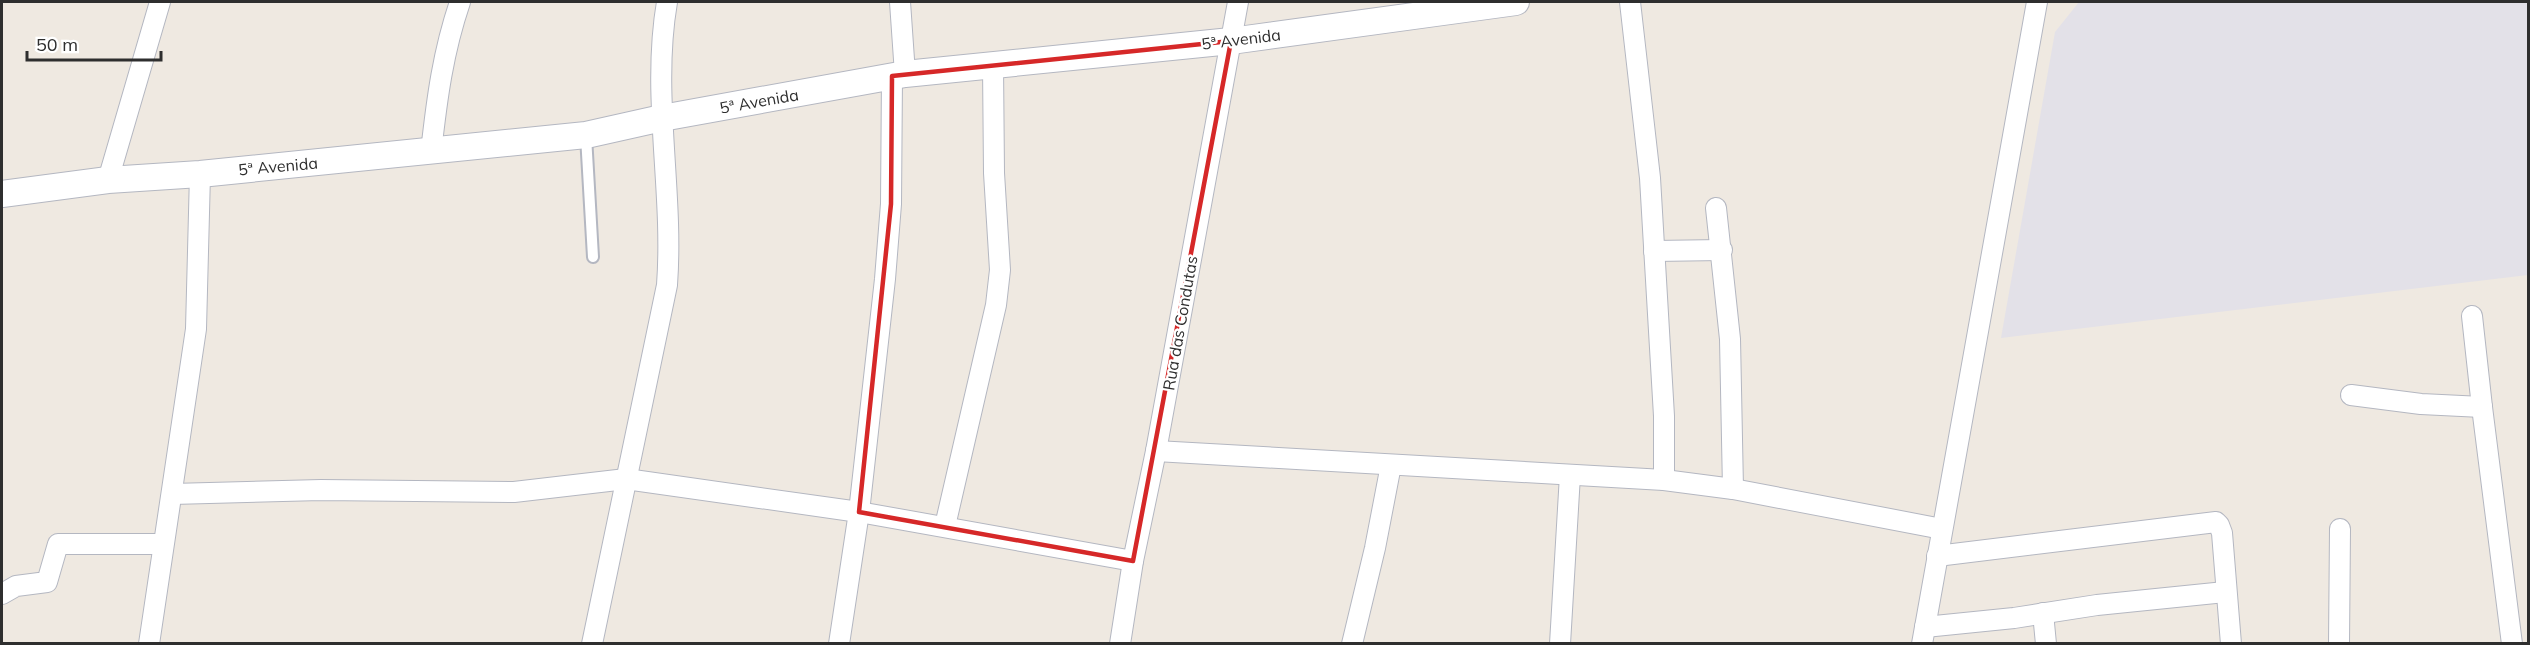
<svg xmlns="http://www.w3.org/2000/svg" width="2530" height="645" font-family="Mulish,sans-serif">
	<rect width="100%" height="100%" fill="#efe9e1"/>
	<!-- industrial -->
	<path fill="#e3e1e8" d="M2079 2H2528V275L2001 338 2055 32Z"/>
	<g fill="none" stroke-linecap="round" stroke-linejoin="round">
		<defs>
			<path id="service" d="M586 136 593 257"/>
			<g id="minor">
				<path d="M900 2 905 74"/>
				<path d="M1630 2 1650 178 1664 416V480"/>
				<path d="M431 152C437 98 443 52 460 2"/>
				<path d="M108 180 160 2"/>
				<path d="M1716 208 1730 339 1733 489"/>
				<path d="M1654 251 1722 250"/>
				<path d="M2472 316 2482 407 2512 644"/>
				<path d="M2351 395 2421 404 2482 407"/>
				<path d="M1156 451 1664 480 1733 489 1942 529"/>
				<path d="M172 494 321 490 514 492 626 479 859 512 1133 561"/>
				<path d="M945 526 996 305 1000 270 994 173 993 65"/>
				<path d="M1937 556 2216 522 2219 525 2222 533 2231 644"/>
				<path d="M2 594 16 586 47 582 58 544H163"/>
				<path d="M2043 613 2046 644"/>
				<path d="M1925 627 2014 618 2097 605 2225 592"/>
				<path d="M149 644 196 329 200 174"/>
				<path d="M592 644 667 285C674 191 651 95 667 2"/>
				<path d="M839 644 859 512 885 279 891 204 892 76"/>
				<path d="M1120 644 1133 561 1156 451 1238 2"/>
				<path d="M1352 644 1375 548 1391 465"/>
				<path d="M1560 644 1570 475"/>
				<path d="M1922 644 2037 2"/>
				<path d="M2339 644 2340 529"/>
			</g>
			<path id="tertiary" d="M2 194 108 180 200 174 586 135 662 118 905 74 1231 41 1516 2"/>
		</defs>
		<!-- service casing -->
		<use href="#service" stroke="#b4b7c1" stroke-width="14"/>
		<!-- minor casing -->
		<use href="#minor" stroke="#b4b7c1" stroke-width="22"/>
		<!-- tertiary casing -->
		<use href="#tertiary" stroke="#b4b7c1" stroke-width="28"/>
		<!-- service -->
		<use href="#service" stroke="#fff" stroke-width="10"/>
		<!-- minor -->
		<use href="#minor" stroke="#fff" stroke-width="20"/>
		<!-- tertiary -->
		<use href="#tertiary" stroke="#fff" stroke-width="26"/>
	</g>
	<!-- marked area -->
	<path fill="none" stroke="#d62828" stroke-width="4.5" stroke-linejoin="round" d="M1231 41 1133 561 859 512 891 204 892 76Z"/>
	<g text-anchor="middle" stroke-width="4.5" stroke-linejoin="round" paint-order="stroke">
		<!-- street labels -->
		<g font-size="16" fill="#2e2e2e" stroke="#fff">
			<text transform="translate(1241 39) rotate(-7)" y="6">5ª Avenida</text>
			<text transform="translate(759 101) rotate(-10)" y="6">5ª Avenida</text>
			<text transform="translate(278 166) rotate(-5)" y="6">5ª Avenida</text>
			<text transform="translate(1180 323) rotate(-80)" y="6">Rua das Condutas</text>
		</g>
	</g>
	<!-- border -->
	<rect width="2530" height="645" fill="none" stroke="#2e2e2e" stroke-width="6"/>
	<!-- scale -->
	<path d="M27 51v9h134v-9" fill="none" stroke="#2e2e2e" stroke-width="3"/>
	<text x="36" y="51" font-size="18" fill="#2e2e2e" stroke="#ffffff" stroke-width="4.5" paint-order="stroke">50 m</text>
</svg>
